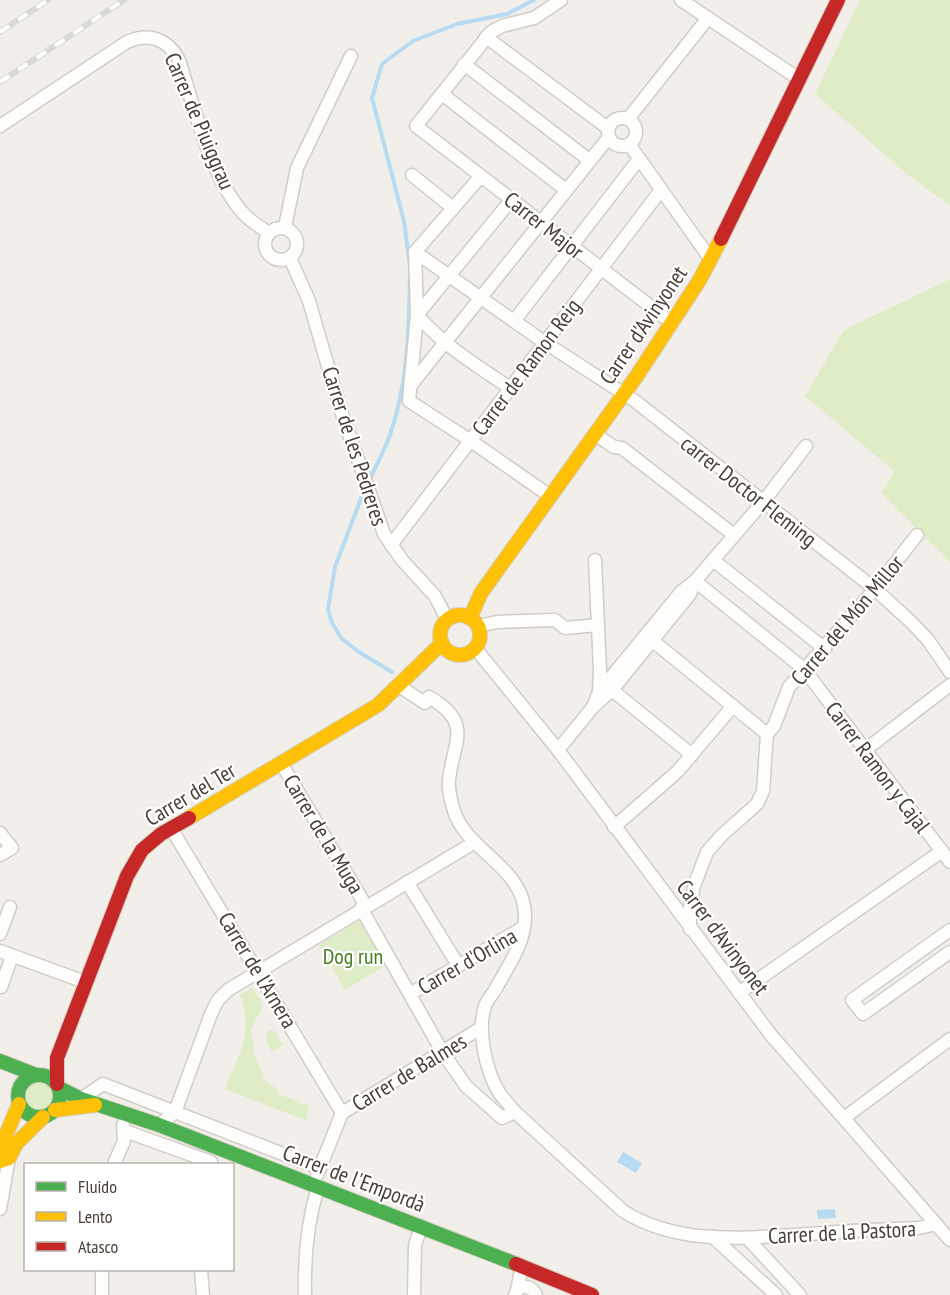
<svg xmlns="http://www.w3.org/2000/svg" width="950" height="1295" font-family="'PT Sans Narrow',sans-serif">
	<rect width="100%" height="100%" fill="#f2efea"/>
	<!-- green -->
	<g fill="#dfedc7">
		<path d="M860 0H950V206L907 174 815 94Z"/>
		<path d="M950 279V562L881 493 895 472 805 396 844 330Z"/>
		<path d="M359 921 386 965 345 990 319 945Z"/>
		<path d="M252 987 263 1005 251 1029 255 1052 253 1053 263 1074 262 1077 279 1091 278 1094 300 1102V1104H308L307 1121 225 1089C239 1053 254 1034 240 995Z"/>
		<path d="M271 1030 276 1033 283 1045 272 1052 266 1041 267 1031Z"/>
		<circle cx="38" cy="1097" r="14"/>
	</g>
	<!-- water -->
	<g fill="#b6dbf2">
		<path d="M623 1152 642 1163 636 1173 617 1162Z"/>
		<path d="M835 1209 836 1218 818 1219 817 1210Z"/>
	</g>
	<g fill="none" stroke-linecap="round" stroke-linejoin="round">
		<!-- stream -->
		<g stroke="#b6dbf2" stroke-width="4">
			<path d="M410 266 404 221 372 98 382 64 413 41 457 24 507 14 534 0"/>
			<path d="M369 481C376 466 384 451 390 435 408 384 409 329 410 276"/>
			<path d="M365 488 335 567 328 609 332 623 342 639 359 652 392 672"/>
		</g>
		<defs>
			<g id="street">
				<path d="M561 0 534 18 502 26 491 32 416 126 672 323"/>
				<path d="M681 0 799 79"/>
				<path d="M486 37 609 129"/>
				<path d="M464 64 589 160"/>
				<path d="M442 94 566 190"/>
				<circle cx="622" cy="132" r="14"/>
				<path d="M628 119 708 18"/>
				<path d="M0 126 127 42C149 32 168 39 179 60 194 106 210 176 243 213 250 221 260 227 269 233"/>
				<path d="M629 144 711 260"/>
				<path d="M412 175 453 208"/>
				<path d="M285 227 297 168 351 56"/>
				<circle cx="281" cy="244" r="16"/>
				<path d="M415 252 544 342 635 401 875 589 911 622 928 640 950 672"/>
				<path d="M415 252 417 315 409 401 471 441 550 496"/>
				<path d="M415 252 481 176"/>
				<path d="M290 258 309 301 340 408 384 534 402 560 435 596 447 619"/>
				<path d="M514 321 639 159"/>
				<path d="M411 385 609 137"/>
				<path d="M510 388C477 366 443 345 417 315L512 199"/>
				<path d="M595 434 614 447 622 448 734 535"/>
				<path d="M391 545 661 190"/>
				<path d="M595 560 600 670 599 692"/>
				<path d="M713 560 825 649"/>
				<path d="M695 581 804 669 950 862"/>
				<path d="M478 626 497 622 555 620 565 628 598 625"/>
				<path d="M653 641 767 734"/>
				<path d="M475 648 558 750 771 1035 950 1240"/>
				<path d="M399 686 425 703 429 697C474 723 453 742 449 780 448 791 451 801 454 811 466 849 517 865 524 906 530 937 509 964 495 990 492 995 487 1000 485 1006 477 1030 486 1073 500 1094 505 1100 510 1106 515 1112L623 1211C678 1246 746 1238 808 1234 845 1231 882 1229 919 1228L936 1224"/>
				<path d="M612 690 692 755"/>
				<path d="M593 707 599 692 681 592 695 581 763 502 806 446"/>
				<path d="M558 750 593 707 612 690 690 594 693 585"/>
				<path d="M865 750 950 685"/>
				<path d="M281 763 366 906"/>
				<path d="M614 827 677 772 733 706"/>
				<path d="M171 828 342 1113"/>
				<path d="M0 833 12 848 0 855"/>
				<path d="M407 882 458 965"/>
				<path d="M361 908 443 1053 466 1086 502 1118 515 1112"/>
				<path d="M690 929V908L694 886 707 852 722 835 757 804 763 791 767 734 774 726 789 687 875 589 917 535"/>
				<path d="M950 930 852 1000 863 1014 950 952"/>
				<path d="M0 934 10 907"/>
				<path d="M0 951 85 982"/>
				<path d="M1 987 12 956"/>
				<path d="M739 993 942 851"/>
				<path d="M410 994 524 927"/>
				<path d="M81 1099 103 1084 319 1168"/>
				<path d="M844 1118 950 1039"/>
				<path d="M159 1125 175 1112 211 1014 218 1000 228 990 475 842"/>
				<path d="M125 1131 211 1162"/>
				<path d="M114 1164 124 1141 123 1125"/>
				<path d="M317 1175 342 1113 481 1028"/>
				<path d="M0 1209 9 1158"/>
				<path d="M713 1237 776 1295"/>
				<path d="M747 1238 800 1295"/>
				<path d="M102 1270V1295"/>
				<path d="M201 1270 203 1295"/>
				<path d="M518 1289C526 1285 532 1287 536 1295"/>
				<path d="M305 1295C304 1258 307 1223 318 1187"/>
				<path d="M414 1295 415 1245 421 1226"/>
				<path d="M515 1295C520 1286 518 1276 523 1266"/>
			</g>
			<g id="fast">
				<path d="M0 1061 36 1075"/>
				<circle cx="39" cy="1096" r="21"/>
				<path d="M59 1088 81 1099 159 1125 516 1264"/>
			</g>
			<g id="slow">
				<circle cx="460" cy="635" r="20"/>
				<path d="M470 618 481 593 636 377 699 281 721 239"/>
				<path d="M189 818 378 705 442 643"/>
				<path d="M55 1110 95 1105"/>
				<path d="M0 1149 19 1104"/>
				<path d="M0 1161 9 1158 16 1144 43 1117"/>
			</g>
			<g id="jam">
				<path d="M721 239 838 0"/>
				<path d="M57 1084V1058L127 876 142 850 161 834 189 818"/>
				<path d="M516 1264 592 1295"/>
			</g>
		</defs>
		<!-- street casing -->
		<use href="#street" stroke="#d0cdc7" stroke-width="15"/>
		<!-- fast casing -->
		<use href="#fast" stroke="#d3cec1" stroke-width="16"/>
		<!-- slow casing -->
		<use href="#slow" stroke="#d3cec1" stroke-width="16"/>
		<!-- jam casing -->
		<use href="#jam" stroke="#d3cec1" stroke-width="16"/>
		<!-- street -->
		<use href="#street" stroke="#fdfdfc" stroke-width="12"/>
		<!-- fast -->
		<use href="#fast" stroke="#4caf50" stroke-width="14"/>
		<!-- slow -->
		<use href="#slow" stroke="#ffc107" stroke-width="14"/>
		<!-- jam -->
		<use href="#jam" stroke="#c62828" stroke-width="14"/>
		<defs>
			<g id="rail">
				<path d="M0 32 48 0"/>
				<path d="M0 82 124 0"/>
			</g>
		</defs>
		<!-- rail casing -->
		<use href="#rail" stroke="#d9d9d8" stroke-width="6"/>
		<!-- rail -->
		<use href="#rail" stroke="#fff" stroke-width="4" stroke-dasharray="11" stroke-linecap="butt"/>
	</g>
	<g text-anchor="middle" stroke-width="4.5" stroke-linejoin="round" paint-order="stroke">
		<!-- street labels -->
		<g font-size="22" fill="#484035" stroke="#fff">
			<text transform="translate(200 121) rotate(67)" y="8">Carrer de Piuiggrau</text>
			<text transform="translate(544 225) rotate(38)" y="8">Carrer Major</text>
			<text transform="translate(643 325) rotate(-56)" y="8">Carrer d'Avinyonet</text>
			<text transform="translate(526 367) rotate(-53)" y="8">Carrer de Ramon Reig</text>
			<text transform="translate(355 446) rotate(72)" y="8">Carrer de les Pedreres</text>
			<text transform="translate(749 491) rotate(38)" y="8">carrer Doctor Fleming</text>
			<text transform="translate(847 620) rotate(-50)" y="8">Carrer del Món Millor</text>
			<text transform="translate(878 767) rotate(53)" y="8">Carrer Ramon y Cajal</text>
			<text transform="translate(190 794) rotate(-31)" y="8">Carrer del Ter</text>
			<text transform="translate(324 834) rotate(59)" y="8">Carrer de la Muga</text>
			<text transform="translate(723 937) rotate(53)" y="8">Carrer d'Avinyonet</text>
			<text transform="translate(467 961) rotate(-30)" y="8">Carrer d'Orlina</text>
			<text transform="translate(258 970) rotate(59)" y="8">Carrer de l'Arnera</text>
			<text transform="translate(409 1072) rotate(-31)" y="8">Carrer de Balmes</text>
			<text transform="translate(354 1178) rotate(21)" y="8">Carrer de l'Empordà</text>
			<text transform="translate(842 1232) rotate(-3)" y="8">Carrer de la Pastora</text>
		</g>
		<!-- park labels -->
		<g font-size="22" fill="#467f23" stroke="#fff">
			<text x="353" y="964">Dog run</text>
		</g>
	</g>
	<!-- legend -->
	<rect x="24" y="1163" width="210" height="108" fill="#ffffff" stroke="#b6b3ae" stroke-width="1.5"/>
	<rect x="36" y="1182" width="30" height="9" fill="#4caf50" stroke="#b6b3ae" stroke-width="1.5"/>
	<text x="78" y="1193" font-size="18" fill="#484035">Fluido</text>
	<rect x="36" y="1212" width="30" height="9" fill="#ffc107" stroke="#b6b3ae" stroke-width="1.5"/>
	<text x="78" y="1223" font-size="18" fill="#484035">Lento</text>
	<rect x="36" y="1242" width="30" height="9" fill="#c62828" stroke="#b6b3ae" stroke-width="1.5"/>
	<text x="78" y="1253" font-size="18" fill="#484035">Atasco</text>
</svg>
